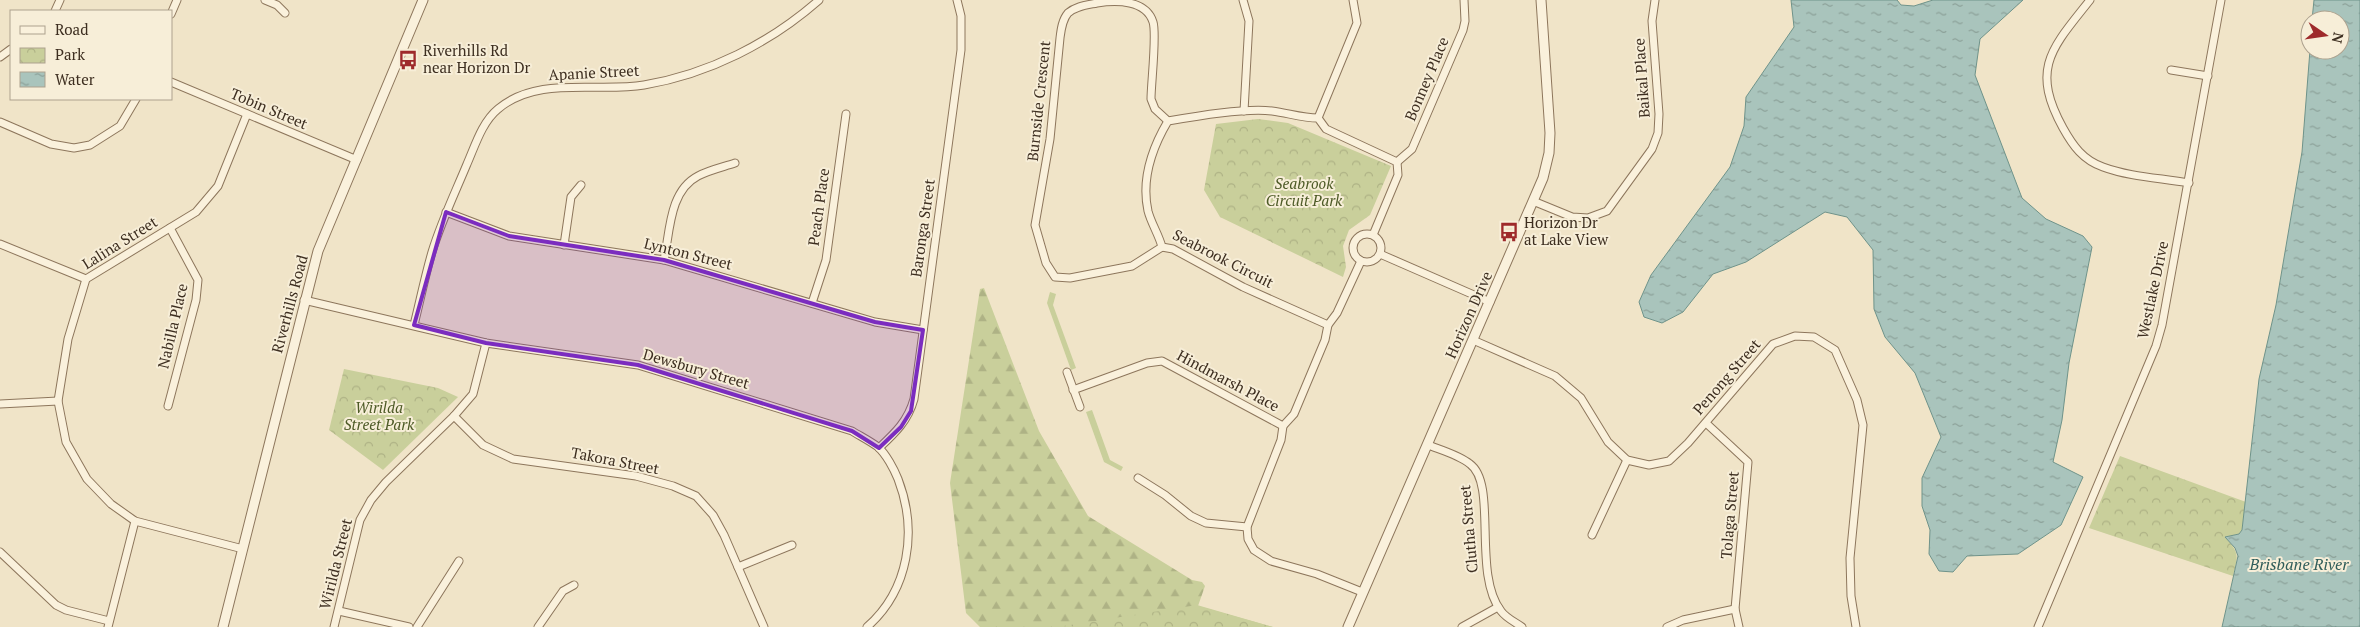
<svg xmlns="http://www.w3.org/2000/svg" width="2360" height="627" font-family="'PT Serif',serif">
	<defs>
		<pattern id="forest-firs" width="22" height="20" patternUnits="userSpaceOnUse" patternTransform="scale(1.25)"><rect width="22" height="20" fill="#c9cf9b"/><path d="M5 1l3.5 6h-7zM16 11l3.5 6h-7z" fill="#aeb285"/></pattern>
		<pattern id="park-crowns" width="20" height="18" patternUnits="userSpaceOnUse" patternTransform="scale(1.25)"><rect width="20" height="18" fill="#c9cf9b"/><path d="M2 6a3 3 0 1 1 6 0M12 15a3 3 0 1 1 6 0" fill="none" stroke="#aeb285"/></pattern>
		<pattern id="water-ripples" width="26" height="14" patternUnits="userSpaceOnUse" patternTransform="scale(1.25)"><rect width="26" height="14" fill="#a9c4bc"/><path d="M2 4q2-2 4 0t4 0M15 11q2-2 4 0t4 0" fill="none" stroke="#8ba098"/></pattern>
	</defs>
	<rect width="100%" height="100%" fill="#f0e4c8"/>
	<!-- grass -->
	<g fill="#c9cf9b">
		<path d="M1050 292 1056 294 1053 305 1076 368 1071 370 1047 303Z"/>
		<path d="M1092 410 1110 460 1123 467 1121 471 1104 462 1086 412Z"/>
	</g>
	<!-- forest -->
	<path fill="url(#forest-firs)" d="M984 288 1039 431 1088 516 1192 580 1202 582 1205 586 1198 606 1273 627H980L966 613 950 483 980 289Z"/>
	<!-- park -->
	<g fill="url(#park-crowns)">
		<path d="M1258 119 1288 123 1391 166 1370 215 1349 230 1343 246 1346 267 1343 277 1220 217 1204 190 1216 124Z"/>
		<path d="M344 369 438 388 458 397 383 470 329 430Z"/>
		<path d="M2120 456 2246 502 2242 530 2239 534 2225 537C2240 553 2238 556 2233 576L2089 528Z"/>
		<path d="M1197 605 1273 627H1057Z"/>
	</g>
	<!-- water -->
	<g fill="url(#water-ripples)" stroke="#6f938a">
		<path d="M1791 0H1897L1901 5 1914 6 1933 0H2023L1980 39 1975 75 2022 198 2046 219 2083 236 2092 247 2069 363 2062 420 2053 462 2083 477 2061 525 2018 554 1967 556 1953 572 1939 571 1929 554 1930 530 1922 506V478L1941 437 1915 373 1885 337 1874 309 1873 250 1847 217 1825 212 1746 262 1713 274 1683 312 1662 323 1644 317 1639 302 1651 275 1730 167 1744 126 1746 97 1794 27Z"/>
		<path d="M2314 0H2360V627H2222L2238 556 2235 548 2225 537 2239 534 2242 530 2259 379 2276 305 2302 152 2310 50H2340V20H2312Z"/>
	</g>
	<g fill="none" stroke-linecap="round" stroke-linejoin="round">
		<defs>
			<g id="minor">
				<path d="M265 0 277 5 285 13"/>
				<path d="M1243 0 1249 21 1244 111"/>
				<path d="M2090 0C2052 48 2030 68 2063 128 2073 146 2083 160 2103 167 2130 177 2161 178 2189 183"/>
				<path d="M55 11 60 0"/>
				<path d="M171 14 177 0"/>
				<path d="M0 57 11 49"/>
				<path d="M2171 70 2208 76"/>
				<path d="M171 82 357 160"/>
				<path d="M1318 118 1357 23 1353 0"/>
				<path d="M0 122 51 144 74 148 90 145 120 126 136 99"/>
				<path d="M1397 162 1412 149 1463 30 1465 21 1464 0"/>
				<path d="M1533 201 1572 217 1588 218 1607 211 1652 149 1658 133 1659 114 1652 21 1655 0"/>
				<path d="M446 212 509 236 664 260 875 322 923 330"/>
				<circle cx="1367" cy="248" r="14"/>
				<path d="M0 244 86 279"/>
				<path d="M564 245 571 197 581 185"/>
				<path d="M1162 247 1132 266 1070 278 1055 277 1046 263 1035 225 1050 139 1060 38C1061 30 1062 20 1068 13 1076 6 1087 5 1097 3 1117 0 1146 0 1153 22 1157 34 1151 84 1151 99L1155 109 1168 121"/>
				<path d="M1380 254 1490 302"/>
				<path d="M664 260C670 232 669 191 698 176 709 170 723 167 735 163"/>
				<path d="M1361 261 1337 313 1328 325 1325 340 1294 414 1283 426 1281 440 1247 527 1248 539 1254 550 1271 561 1317 574 1362 592"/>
				<path d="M304 300 486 343 638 365 852 431C860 436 870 441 878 447 886 454 894 469 898 479 918 531 909 590 867 627"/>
				<path d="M812 303 826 260 846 114"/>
				<path d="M414 325C420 301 425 276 432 252 441 222 455 193 467 164 475 146 482 122 498 109 538 75 597 93 644 85 709 74 770 43 819 0"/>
				<path d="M1328 325 1243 287 1173 249 1162 247C1159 235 1151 223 1148 211 1141 179 1152 148 1168 121 1197 116 1244 108 1272 111 1288 113 1302 118 1318 118L1326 129 1397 162 1398 175 1373 235"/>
				<path d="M1473 340 1555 376 1581 398 1608 442 1627 460 1649 465 1669 461 1688 443 1773 344 1795 336 1814 337 1835 350 1857 400 1863 425 1850 558 1851 596 1856 627"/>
				<path d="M1067 372 1080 407"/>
				<path d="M1073 390 1147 363 1162 361 1283 426"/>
				<path d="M0 404 58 401"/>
				<path d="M168 406 196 300 198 280 170 228"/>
				<path d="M454 416 483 445 513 459 636 476 673 486 696 496 713 515 724 535 764 627"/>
				<path d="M1706 423 1748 462 1735 609 1739 627"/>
				<path d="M1428 445C1441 450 1459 455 1470 464 1498 484 1472 574 1501 611 1506 618 1515 622 1522 627"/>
				<path d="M879 448C895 433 908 421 914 399L961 50V16L957 0"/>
				<path d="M1138 478 1165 495 1191 516 1206 523 1247 527"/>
				<path d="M1592 535 1627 460"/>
				<path d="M243 549 135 521 111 504 87 479 66 442 58 401 68 339 86 279 196 212 218 186 247 114"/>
				<path d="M0 552 56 605 66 610 109 621"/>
				<path d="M738 567 792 545"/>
				<path d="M339 611 409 627"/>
				<path d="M108 627 135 521"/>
				<path d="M334 627 360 520 371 500 386 482 454 416 473 394 486 343"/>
				<path d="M417 627 459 561"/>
				<path d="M538 627 563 591 574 585"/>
				<path d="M1462 627 1498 607"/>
				<path d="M1667 627 1683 620 1735 609"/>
				<path d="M2038 627 2156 346 2162 325 2221 0"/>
			</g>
			<g id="tertiary">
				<path d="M223 627 318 251 423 0"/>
				<path d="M1348 627 1543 178 1549 153 1550 133 1541 0"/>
			</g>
		</defs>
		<!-- minor casing -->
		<use href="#minor" stroke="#8d765c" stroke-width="9"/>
		<!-- tertiary casing -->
		<use href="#tertiary" stroke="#8d765c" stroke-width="11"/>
		<!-- minor -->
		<use href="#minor" stroke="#faf1dc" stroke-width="7"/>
		<!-- tertiary -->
		<use href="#tertiary" stroke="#faf1dc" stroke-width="9"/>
	</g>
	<!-- marked area -->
	<path fill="#7b2cbf" fill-opacity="0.2" stroke="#7b2cbf" stroke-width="4" stroke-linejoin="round" d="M446 212 509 236 664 260 875 322 923 330 911 411 901 427 879 448 852 431 638 365 486 343 414 325Z"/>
	<!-- icons -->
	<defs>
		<symbol id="bus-bare" viewBox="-9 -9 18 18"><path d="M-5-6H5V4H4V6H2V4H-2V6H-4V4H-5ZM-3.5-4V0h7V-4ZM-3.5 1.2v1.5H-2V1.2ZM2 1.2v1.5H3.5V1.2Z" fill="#9e2a2b" stroke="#f7eed8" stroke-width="2.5" paint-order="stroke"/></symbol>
	</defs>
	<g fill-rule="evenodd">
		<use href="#bus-bare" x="394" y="46" width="28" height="28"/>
		<use href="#bus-bare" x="1495" y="218" width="28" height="28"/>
	</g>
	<g text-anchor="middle" stroke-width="4" stroke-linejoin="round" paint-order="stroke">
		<!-- poi labels -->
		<g font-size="15" fill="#3d2e20" stroke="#f7eed8" text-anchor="start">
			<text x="423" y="56">Riverhills Rd<tspan x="423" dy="17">near Horizon Dr</tspan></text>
			<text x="1524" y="228">Horizon Dr<tspan x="1524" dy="17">at Lake View</tspan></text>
		</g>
		<!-- street labels -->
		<g font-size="15" fill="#3d2e20" stroke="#f7eed8">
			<text transform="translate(594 73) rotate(-3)" y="5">Apanie Street</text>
			<text transform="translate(1642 78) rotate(-94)" y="5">Baikal Place</text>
			<text transform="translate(1427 79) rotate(-67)" y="5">Bonney Place</text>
			<text transform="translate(1039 101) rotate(-84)" y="5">Burnside Crescent</text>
			<text transform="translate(269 109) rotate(23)" y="5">Tobin Street</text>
			<text transform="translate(819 207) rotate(-82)" y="5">Peach Place</text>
			<text transform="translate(923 228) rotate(-82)" y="5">Baronga Street</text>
			<text transform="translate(120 243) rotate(-32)" y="5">Lalina Street</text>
			<text transform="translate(688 254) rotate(14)" y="5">Lynton Street</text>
			<text transform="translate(1223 259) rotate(27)" y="5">Seabrook Circuit</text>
			<text transform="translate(2153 290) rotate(-78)" y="5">Westlake Drive</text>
			<text transform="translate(290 304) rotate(-75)" y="5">Riverhills Road</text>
			<text transform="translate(1469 315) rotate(-66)" y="5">Horizon Drive</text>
			<text transform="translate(173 326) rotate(-77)" y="5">Nabilla Place</text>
			<text transform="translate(696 369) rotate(16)" y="5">Dewsbury Street</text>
			<text transform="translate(1727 377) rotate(-49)" y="5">Penong Street</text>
			<text transform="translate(1228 381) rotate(28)" y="5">Hindmarsh Place</text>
			<text transform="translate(615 461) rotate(11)" y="5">Takora Street</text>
			<text transform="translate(1730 515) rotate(-85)" y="5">Tolaga Street</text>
			<text transform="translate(1469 529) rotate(-95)" y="5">Clutha Street</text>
			<text transform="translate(336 564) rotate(-76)" y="5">Wirilda Street</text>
		</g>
		<!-- park labels -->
		<g font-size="15" font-style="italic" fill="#4d5a26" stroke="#f7eed8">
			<text x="1304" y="189">Seabrook<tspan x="1304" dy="17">Circuit Park</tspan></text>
			<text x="379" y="413">Wirilda<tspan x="379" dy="17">Street Park</tspan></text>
		</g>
		<!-- water labels -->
		<g font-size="16" font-style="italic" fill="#2f5d5a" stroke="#f7eed8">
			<text x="2299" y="570">Brisbane River</text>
		</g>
	</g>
	<!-- legend -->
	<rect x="10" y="10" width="162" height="90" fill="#f7eed8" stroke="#ada18e"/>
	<rect x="20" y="26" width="25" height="8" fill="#faf1dc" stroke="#ada18e"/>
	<text x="55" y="35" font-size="15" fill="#3d2e20">Road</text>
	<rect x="20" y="48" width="25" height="15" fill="url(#park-crowns)" stroke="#ada18e"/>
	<text x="55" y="60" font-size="15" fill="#3d2e20">Park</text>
	<rect x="20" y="72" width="25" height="15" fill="url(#water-ripples)" stroke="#ada18e"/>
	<text x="55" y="85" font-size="15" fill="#3d2e20">Water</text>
	<!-- north arrow -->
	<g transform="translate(2325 35) rotate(103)"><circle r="24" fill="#f7eed8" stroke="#ada18e"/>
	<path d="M0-4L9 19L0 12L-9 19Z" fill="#9e2a2b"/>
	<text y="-8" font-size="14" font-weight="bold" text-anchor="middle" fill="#3d2e20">N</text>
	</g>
</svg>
